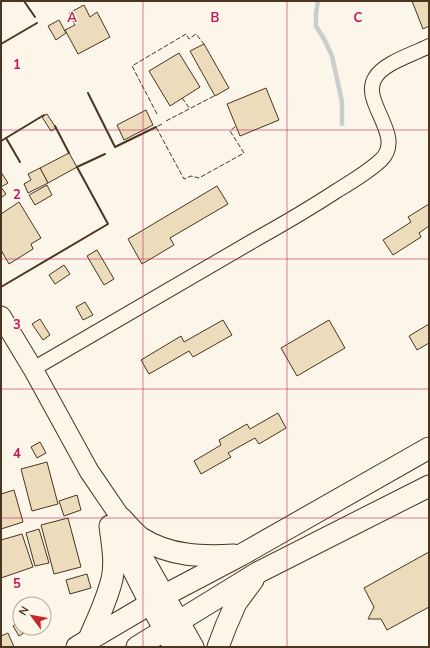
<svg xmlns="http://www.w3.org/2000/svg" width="430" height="648" font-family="'Nunito Sans',sans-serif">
	<rect width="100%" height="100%" fill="#fbf6e9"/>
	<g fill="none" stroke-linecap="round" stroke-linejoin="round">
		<!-- stream -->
		<path stroke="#c9cecd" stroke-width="4.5" d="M318 1 316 13V26L324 39 332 56 342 102V124"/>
	</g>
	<!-- building -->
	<g fill="#ecdcbc" stroke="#4a3520">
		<path d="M412 1H429V26L423 29Z"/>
		<path d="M84 5 90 17 97 12 110 37 78 54 65 30 75 25 69 13Z"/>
		<path d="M59 20 66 33 56 40 48 26Z"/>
		<path d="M204 44 229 88 215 96 190 51Z"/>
		<path d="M179 53 200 87 170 106 149 71Z"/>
		<path d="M266 88 279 120 240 136 227 104Z"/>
		<path d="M146 110 153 125 124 140 117 125Z"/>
		<path d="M47 114 56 128 51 131 42 117Z"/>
		<path d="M69 153 77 167 48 183 40 168Z"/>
		<path d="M40 168 48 183 28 193 24 184 31 180 28 174Z"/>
		<path d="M1 172 8 183 1 187 6 194 1 198Z"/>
		<path d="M47 185 52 195 35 205 29 195Z"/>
		<path d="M217 186 228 204 170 238 174 245 142 264 128 239Z"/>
		<path d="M19 202 41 238 31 244 33 249 9 264 1 250V214Z"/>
		<path d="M429 204V226L419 233 421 237 393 255 383 240 411 222 408 217Z"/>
		<path d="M97 250 114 279 104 285 87 256Z"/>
		<path d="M64 265 70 274 55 284 49 275Z"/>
		<path d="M85 302 93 315 83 320 76 307Z"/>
		<path d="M40 319 50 335 43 340 32 324Z"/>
		<path d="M223 320 232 335 193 357 189 351 149 374 141 360 181 336 184 342Z"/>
		<path d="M329 320 345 348 297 376 281 348Z"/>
		<path d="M429 324V343L417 350 409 336Z"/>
		<path d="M278 413 286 428 259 444 255 438 228 453 231 457 201 474 194 461 221 445 219 440 247 424 250 429Z"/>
		<path d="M40 442 46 453 37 458 31 447Z"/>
		<path d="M47 462 58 504 32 511 21 469Z"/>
		<path d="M14 490 23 522 1 529V494Z"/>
		<path d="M77 495 81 510 64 516 59 501Z"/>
		<path d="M68 518 81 567 54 574 41 525Z"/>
		<path d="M39 529 49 563 35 566 26 533Z"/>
		<path d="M22 534 33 567 1 578V540Z"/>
		<path d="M429 552V607L387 630 381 619H368L374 607 364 588Z"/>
		<path d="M87 574 91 588 70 594 66 580Z"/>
		<path d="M20 621V628H31L19 636 13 626Z"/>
		<path d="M8 633 14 647H1V636Z"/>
	</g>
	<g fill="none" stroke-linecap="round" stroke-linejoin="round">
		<defs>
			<path id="street" d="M33 369C108 326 183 282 258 238 285 223 312 207 338 190 353 181 368 172 381 160 406 136 360 102 375 78 383 63 414 54 429 46"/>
			<g id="secondary">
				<path d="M1 316 33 369 89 471 121 518 194 647"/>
				<path d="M113 532 150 605 173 647"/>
			</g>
			<g id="primary">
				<path d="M121 518C128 525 134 533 141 538 169 556 202 557 234 555"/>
				<path d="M88 641C97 621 107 600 112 579 116 562 112 543 110 526"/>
				<path d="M77 647 165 595 241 555 429 448"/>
				<path d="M137 647 259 572 429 486"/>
				<path d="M218 647 226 626 236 603 253 580"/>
			</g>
		</defs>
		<!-- street casing -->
		<use href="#street" stroke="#4a3520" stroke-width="16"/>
		<!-- secondary casing -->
		<use href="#secondary" stroke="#4a3520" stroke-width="21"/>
		<!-- primary casing -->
		<use href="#primary" stroke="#4a3520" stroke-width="23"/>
		<!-- street -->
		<use href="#street" stroke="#fbf6e9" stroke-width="14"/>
		<!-- secondary -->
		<use href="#secondary" stroke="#fbf6e9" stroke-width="19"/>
		<!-- primary -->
		<use href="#primary" stroke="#fbf6e9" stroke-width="21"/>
		<!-- fence -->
		<g stroke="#4a3520" stroke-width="1" stroke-dasharray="5 2" stroke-linecap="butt">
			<path d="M182 98 190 109"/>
			<path d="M157 114 132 66 186 34 189 39 196 34 204 44"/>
			<path d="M166 121 216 95"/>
			<path d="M162 124 156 127 184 179 191 176 199 178 244 153 230 131 236 126"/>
		</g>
		<!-- wall -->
		<g stroke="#4a3520" stroke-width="2">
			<path d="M24 1 35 17"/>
			<path d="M1 44 37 23"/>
			<path d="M88 93 115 147 156 127"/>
			<path d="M55 126 69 153"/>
			<path d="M1 141 6 138"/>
			<path d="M20 162 6 138 44 115"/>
			<path d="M1 287 108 224 77 167 105 154"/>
		</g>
	</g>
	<!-- grid -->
	<path fill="none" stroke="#c2185b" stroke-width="1" stroke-opacity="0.55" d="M143 1V647M287 1V647M1 130H429M1 259H429M1 389H429M1 518H429"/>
	<g font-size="13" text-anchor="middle" font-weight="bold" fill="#c2185b" stroke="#fbf6e9" stroke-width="3" stroke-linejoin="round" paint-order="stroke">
		<text x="72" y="22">A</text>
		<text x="215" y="22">B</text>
		<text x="358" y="22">C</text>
		<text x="17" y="69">1</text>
		<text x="17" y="199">2</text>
		<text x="17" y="329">3</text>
		<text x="17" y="458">4</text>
		<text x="17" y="588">5</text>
	</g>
	<!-- border -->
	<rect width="430" height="648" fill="none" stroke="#4a3520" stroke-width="4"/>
	<!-- north arrow -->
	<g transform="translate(32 616) rotate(302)"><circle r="19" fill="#fbf6e9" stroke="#b4a999"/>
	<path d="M0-3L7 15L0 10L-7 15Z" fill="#c62828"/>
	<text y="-6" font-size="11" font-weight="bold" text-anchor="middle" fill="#4a3520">N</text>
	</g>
</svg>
